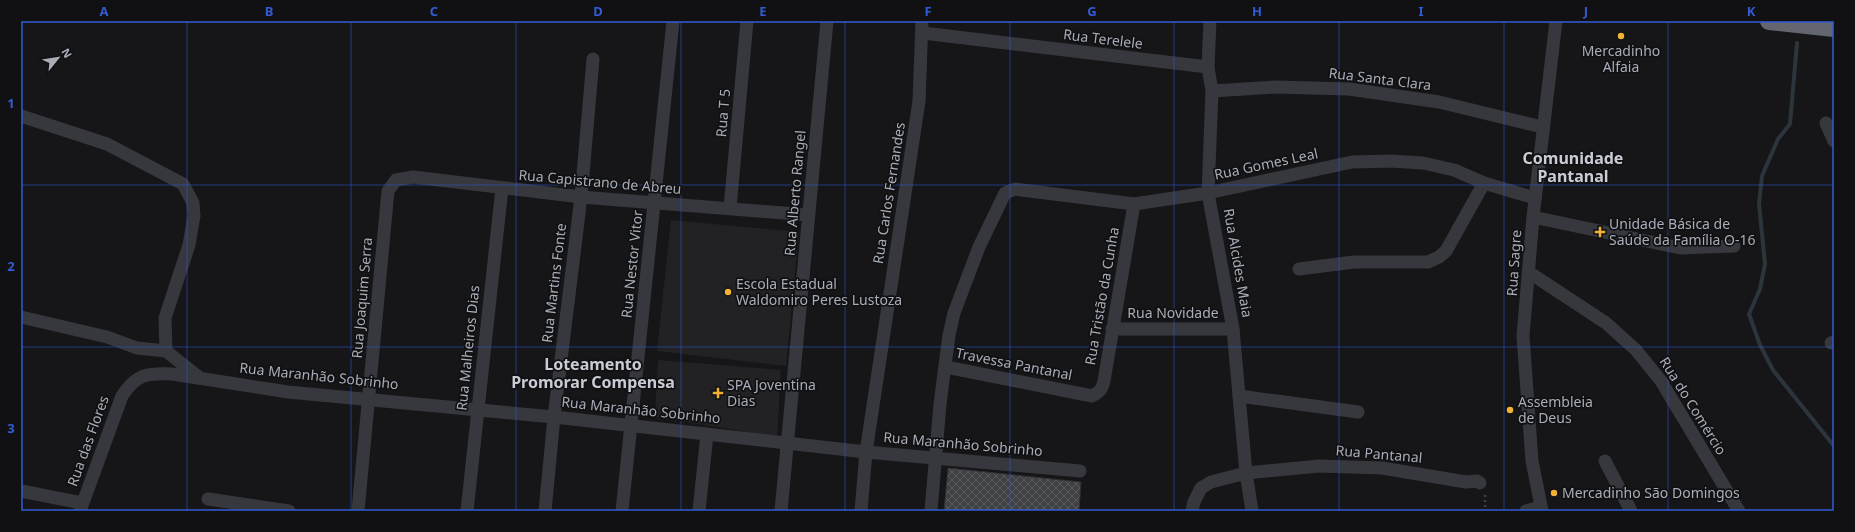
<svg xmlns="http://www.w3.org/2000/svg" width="1855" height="532" font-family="'Noto Sans',sans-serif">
	<defs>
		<pattern id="building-cross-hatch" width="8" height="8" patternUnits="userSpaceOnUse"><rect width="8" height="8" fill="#404145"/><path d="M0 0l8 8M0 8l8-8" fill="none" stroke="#595a5e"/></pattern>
	</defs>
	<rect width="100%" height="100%" fill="#161618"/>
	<!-- built -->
	<g fill="#222225">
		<path d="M671 220 799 232 786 366 657 351Z"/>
		<path d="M658 360 781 370 777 437 655 417Z"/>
	</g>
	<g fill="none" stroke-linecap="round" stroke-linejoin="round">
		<!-- stream -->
		<path stroke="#2c353c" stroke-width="4" d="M1797 43 1790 124 1778 139 1762 176 1759 204 1765 264 1760 289 1749 314 1760 345 1773 370 1834 446"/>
	</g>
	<!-- building -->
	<path fill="url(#building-cross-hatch)" stroke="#303034" d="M948 468 1081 482 1079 511H944Z"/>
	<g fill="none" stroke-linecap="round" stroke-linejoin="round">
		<!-- path -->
		<path stroke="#3d3f44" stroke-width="2.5" stroke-dasharray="2 3" stroke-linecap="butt" d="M1485 495V511"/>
		<!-- minor -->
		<g stroke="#37383d" stroke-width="13">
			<path d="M1210 21 1208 67 1212 91 1208 193 1233 329 1246 473 1252 511"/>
			<path d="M923 33 1208 67"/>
			<path d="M1212 91 1275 87 1349 89 1439 102 1542 127"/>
			<path d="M21 116 107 144 183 184 193 203 194 216 189 245 165 318 166 351 200 378"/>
			<path d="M1826 123 1834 141"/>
			<path d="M730 208 747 21"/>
			<path d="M1533 217 1680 248 1734 246"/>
			<path d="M1299 269 1354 262H1428L1439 257 1446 251 1484 183"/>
			<path d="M1530 273 1606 323 1636 350 1661 381 1739 511"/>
			<path d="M21 317 107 337 137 348 166 351"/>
			<path d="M1112 329H1233"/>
			<path d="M1831 343 1834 342"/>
			<path d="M946 367 1092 396C1100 392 1102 389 1104 381L1134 204"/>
			<path d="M1239 396 1358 412"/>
			<path d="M1605 461 1631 511"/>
			<path d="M21 491 82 503"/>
			<path d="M208 499 289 511"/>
			<path d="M80 511 122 396C136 374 147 373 172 374L288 392 554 417 866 452 1080 471"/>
			<path d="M358 511 388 191 396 180 413 177 581 197 808 215"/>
			<path d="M467 511 502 188"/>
			<path d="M545 511 554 417 581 197 593 59"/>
			<path d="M622 511 673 21"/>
			<path d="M699 511 707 434"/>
			<path d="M781 511 827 21"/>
			<path d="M861 511 866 452 919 101 922 21"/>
			<path d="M931 511 940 404 949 335 954 313 979 247 1005 193 1015 189 1022 190 1134 204 1208 193 1352 162 1391 161 1423 163 1454 170 1484 183 1535 198"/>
			<path d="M1192 511 1194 502 1201 488 1211 482 1246 473 1319 466 1382 468 1466 482 1477 481 1480 483"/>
			<path d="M1526 511 1540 507"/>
			<path d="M1542 511 1532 461 1523 336 1533 217 1556 21"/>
		</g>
		<!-- highway -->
		<path stroke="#63666e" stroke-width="18" d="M1769 21 1834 28"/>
	</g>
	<!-- grid -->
	<path fill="none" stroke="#325cd3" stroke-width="1" stroke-opacity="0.55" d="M187 21V511M351 21V511M516 21V511M681 21V511M845 21V511M1010 21V511M1174 21V511M1339 21V511M1504 21V511M1668 21V511M21 185H1834M21 347H1834"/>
	<!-- markers -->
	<g fill="#f2b134" stroke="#111113" stroke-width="1.5">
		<circle cx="1621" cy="36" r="4"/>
		<path d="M1598 226h4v4h4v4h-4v4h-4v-4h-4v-4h4z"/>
		<circle cx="728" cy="292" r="4"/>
		<path d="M716 387h4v4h4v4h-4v4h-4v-4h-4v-4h4z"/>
		<circle cx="1510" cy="410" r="4"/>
		<circle cx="1554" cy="493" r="4"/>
	</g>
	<g text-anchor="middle" stroke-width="3.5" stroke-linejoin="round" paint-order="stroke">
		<!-- street labels -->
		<g font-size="14" fill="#a8adb8" stroke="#111113">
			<text transform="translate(1103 39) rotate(7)" y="5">Rua Terelele</text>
			<text transform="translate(1380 79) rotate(7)" y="5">Rua Santa Clara</text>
			<text transform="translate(723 113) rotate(-85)" y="5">Rua T 5</text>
			<text transform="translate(1266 164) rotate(-12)" y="5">Rua Gomes Leal</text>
			<text transform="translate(600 182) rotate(5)" y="5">Rua Capistrano de Abreu</text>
			<text transform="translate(795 193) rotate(-85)" y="5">Rua Alberto Rangel</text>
			<text transform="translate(889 193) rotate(-81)" y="5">Rua Carlos Fernandes</text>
			<text transform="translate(1238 263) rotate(80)" y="5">Rua Alcides Maia</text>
			<text transform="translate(1514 263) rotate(-86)" y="5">Rua Sagre</text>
			<text transform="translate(632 264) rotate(-84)" y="5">Rua Nestor Vitor</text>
			<text transform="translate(554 283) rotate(-83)" y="5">Rua Martins Fonte</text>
			<text transform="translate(1102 296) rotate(-80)" y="5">Rua Tristão da Cunha</text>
			<text transform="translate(362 298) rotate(-85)" y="5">Rua Joaquim Serra</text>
			<text x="1173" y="318">Rua Novidade</text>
			<text transform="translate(468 348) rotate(-84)" y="5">Rua Malheiros Dias</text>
			<text transform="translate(1014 364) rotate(11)" y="5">Travessa Pantanal</text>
			<text transform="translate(319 376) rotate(6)" y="5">Rua Maranhão Sobrinho</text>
			<text transform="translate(1693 406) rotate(58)" y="5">Rua do Comércio</text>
			<text transform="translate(641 410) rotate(6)" y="5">Rua Maranhão Sobrinho</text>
			<text transform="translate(88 441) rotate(-70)" y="5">Rua das Flores</text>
			<text transform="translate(963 444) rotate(5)" y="5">Rua Maranhão Sobrinho</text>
			<text transform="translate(1379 454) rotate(5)" y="5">Rua Pantanal</text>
		</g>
		<!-- poi labels -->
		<g font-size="14" fill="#a8adb8" stroke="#111113" text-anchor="start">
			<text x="1621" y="56" text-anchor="middle">Mercadinho<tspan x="1621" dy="16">Alfaia</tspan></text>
			<text x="1609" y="229">Unidade Básica de<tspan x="1609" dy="16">Saúde da Família O-16</tspan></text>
			<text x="736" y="289">Escola Estadual<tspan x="736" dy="16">Waldomiro Peres Lustoza</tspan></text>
			<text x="727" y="390">SPA Joventina<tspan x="727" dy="16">Dias</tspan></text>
			<text x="1518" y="407">Assembleia<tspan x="1518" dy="16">de Deus</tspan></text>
			<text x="1562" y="498">Mercadinho São Domingos</text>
		</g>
		<!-- quarter labels -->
		<g font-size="16" font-weight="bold" fill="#c9ccd4" stroke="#111113">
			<text x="1573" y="164">Comunidade<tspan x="1573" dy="18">Pantanal</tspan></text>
			<text x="593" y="370">Loteamento<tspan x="593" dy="18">Promorar Compensa</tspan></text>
		</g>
	</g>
	<!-- border -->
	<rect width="1855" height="532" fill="none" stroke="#111113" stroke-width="44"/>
	<!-- north arrow -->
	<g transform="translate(58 58) rotate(60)" stroke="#111113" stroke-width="3" paint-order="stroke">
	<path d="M0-3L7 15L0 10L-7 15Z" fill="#a8adb8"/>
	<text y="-6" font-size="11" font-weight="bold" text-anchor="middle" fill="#a8adb8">N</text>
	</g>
	<rect x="22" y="22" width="1811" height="488" fill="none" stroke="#325cd3" stroke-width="1.5"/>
	<g font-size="13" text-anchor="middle" font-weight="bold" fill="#325cd3">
		<text x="104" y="16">A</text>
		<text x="269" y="16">B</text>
		<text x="434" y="16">C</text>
		<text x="598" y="16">D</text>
		<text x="763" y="16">E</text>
		<text x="928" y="16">F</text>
		<text x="1092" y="16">G</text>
		<text x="1257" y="16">H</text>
		<text x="1421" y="16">I</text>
		<text x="1586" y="16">J</text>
		<text x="1751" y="16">K</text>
		<text x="11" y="108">1</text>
		<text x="11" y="271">2</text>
		<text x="11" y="433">3</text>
	</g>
</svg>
